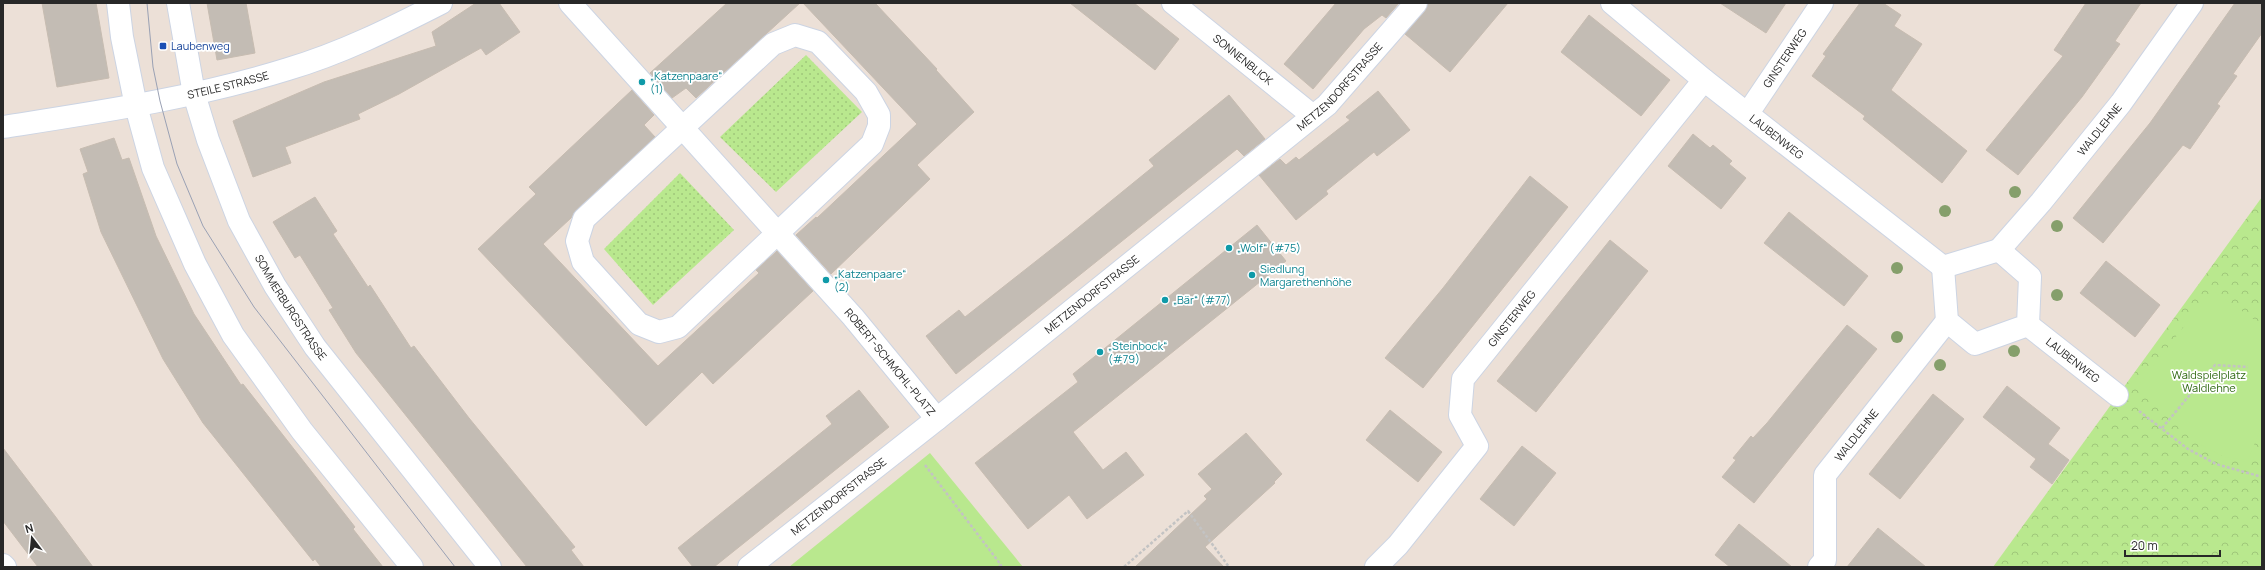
<svg xmlns="http://www.w3.org/2000/svg" width="2265" height="570" font-family="Manrope,sans-serif">
	<defs>
		<pattern id="grass-dots" width="8" height="8" patternUnits="userSpaceOnUse"><rect width="8" height="8" fill="#b9e88e"/><path d="M2 2h.1M6 6h.1" fill="none" stroke="#9fc77a" stroke-width="1.8" stroke-linecap="round"/></pattern>
		<pattern id="forest-crowns" width="20" height="18" patternUnits="userSpaceOnUse"><rect width="20" height="18" fill="#b9e88e"/><path d="M2 6a3 3 0 1 1 6 0M12 15a3 3 0 1 1 6 0" fill="none" stroke="#9fc77a"/></pattern>
	</defs>
	<rect width="100%" height="100%" fill="#ece0d7"/>
	<!-- grass -->
	<g fill="url(#grass-dots)">
		<path d="M806 55 862 112 776 192 720 137Z"/>
		<path d="M680 173 734 230 653 305 604 249Z"/>
	</g>
	<!-- forest -->
	<path fill="url(#forest-crowns)" d="M2262 197V567H1993Z"/>
	<!-- park -->
	<g fill="#b9e88e">
		<path d="M2212 290 2262 325V425L2248 460 2224 457 2192 440 2137 387Z"/>
		<path d="M930 453 1023 567H789Z"/>
	</g>
	<!-- building -->
	<g fill="#c3bcb4" stroke="#c7bcb1">
		<path d="M42 3H96L109 78 57 87Z"/>
		<path d="M207 3H246L255 53 217 60Z"/>
		<path d="M476 3H499L520 32 486 55 481 48 399 94 358 114 360 119 285 147 291 163 253 177 233 121 324 82 436 46 432 32Z"/>
		<path d="M727 3H800L696 98 686 88 672 98 650 73Z"/>
		<path d="M803 3H875L937 69 936 70 974 112 917 165 930 179 831 274 796 235 816 217 817 218 917 124Z"/>
		<path d="M1070 3H1134L1179 39 1155 70Z"/>
		<path d="M1336 3H1399L1386 18 1382 15 1364 29 1313 89 1284 64Z"/>
		<path d="M1428 3H1508L1450 72 1405 34 1425 11Z"/>
		<path d="M1720 3H1786L1766 33Z"/>
		<path d="M1860 3H1883L1901 15 1894 26 1922 44 1891 90 1967 151 1942 183 1863 119 1865 116 1812 76 1826 56 1823 54Z"/>
		<path d="M2086 3H2141L2115 41 2120 44 2082 97 2018 175 1986 150 2063 56 2054 50Z"/>
		<path d="M2235 3H2262V33L2233 74 2237 76 2217 104 2220 106 2190 149 2183 145 2103 243 2073 218 2150 123Z"/>
		<path d="M1589 15 1670 80 1641 116 1561 52Z"/>
		<path d="M632 90 654 115 644 125 655 137 576 210 571 218 543 244 658 366 759 273 756 270 777 251 813 291 713 384 702 372 646 426 478 249 536 194 529 187Z"/>
		<path d="M1378 91 1410 130 1377 156 1374 152 1326 191 1328 194 1296 220 1259 175 1280 159 1286 165 1296 157 1299 160 1350 120 1346 117Z"/>
		<path d="M1229 95 1265 139 1244 156 1237 149 956 374 926 336 959 310 965 317 1068 236 1154 166 1149 160Z"/>
		<path d="M1693 134 1710 148 1713 145 1732 161 1729 164 1746 178 1721 209 1668 166Z"/>
		<path d="M114 138 122 160 129 158 156 236 194 314 241 385 243 384 355 527 353 529 383 567H321L315 559 313 561 203 423 163 359 101 232 83 174 88 172 80 149Z"/>
		<path d="M1530 176 1568 207 1423 388 1385 358 1443 288Z"/>
		<path d="M315 197 337 231 333 234 368 287 370 285 411 348 414 346 469 418 575 547 571 550 584 567H527L356 353 329 310 333 308 300 255 295 258 273 222Z"/>
		<path d="M1789 212 1868 276 1844 306 1764 243Z"/>
		<path d="M1257 225 1286 261 1073 432 1103 470 1126 452 1144 475 1087 519 1069 495 1028 529 975 463 1078 382 1073 374Z"/>
		<path d="M1610 240 1648 271 1536 412 1497 381Z"/>
		<path d="M2106 261 2160 305 2135 337 2080 293Z"/>
		<path d="M1847 325 1877 349 1754 503 1722 477 1736 460 1733 458 1751 436 1753 438 1767 423Z"/>
		<path d="M2007 386 2060 428 2048 444 2069 460 2052 484 2030 467 2036 459 1983 417Z"/>
		<path d="M859 390 889 427 714 567H693L678 548 832 424 826 416Z"/>
		<path d="M1933 394 1964 419 1900 499 1869 474Z"/>
		<path d="M1390 410 1442 452 1418 482 1366 440Z"/>
		<path d="M1246 433 1282 474 1274 482 1275 483 1205 547 1224 567H1135L1207 499 1204 496 1212 489 1198 474Z"/>
		<path d="M1522 446 1556 473 1514 526 1480 499Z"/>
		<path d="M3 448 55 516 93 567H38L3 521Z"/>
		<path d="M1739 524 1765 545 1792 567H1730L1715 555Z"/>
		<path d="M1878 528 1926 567H1847Z"/>
	</g>
	<g fill="none" stroke-linecap="round" stroke-linejoin="round">
		<defs>
			<g id="minor">
				<path d="M118 3 122 37 136 106 153 168 195 264 233 335 302 431 412 567"/>
				<path id="s1" d="M178 3 194 94 208 140 239 221 275 286 315 347 490 567"/>
				<path id="s2" d="M570 3 853 317 937 419"/>
				<path id="s3" d="M1173 3 1313 116"/>
				<path id="s4" d="M1612 3 1704 80 1943 267"/>
				<path d="M795 35 818 42 866 92 879 115V126L872 144 678 327 659 332 639 324 583 262 577 241 584 219 773 44Z"/>
				<path id="s5" d="M1748 113 1822 3"/>
				<path id="s6" d="M3 127C99 112 195 98 288 69 342 53 392 28 441 3"/>
				<path id="s7" d="M1999 250 2041 202 2121 103 2192 3"/>
				<path d="M1999 250 2030 277 2028 325 1975 344 1947 321 1943 267Z"/>
				<path id="s8" d="M2028 325 2117 395"/>
				<path d="M3 565 5 567"/>
				<path id="s9" d="M749 567 937 419 1327 105 1416 3"/>
				<path id="s10" d="M1376 567 1398 545 1477 446 1460 415 1463 379 1704 80"/>
				<path id="s11" d="M1819 567 1825 560V475L1947 321"/>
			</g>
		</defs>
		<!-- minor casing -->
		<use href="#minor" stroke="#ccd4e3" stroke-width="24"/>
		<!-- path -->
		<g stroke="#c3c3c3" stroke-width="2.5" stroke-dasharray="3 2" stroke-linecap="butt">
			<path d="M2139 411 2188 449 2216 464 2262 477"/>
			<path d="M2162 428 2215 365 2248 367"/>
			<path d="M925 465 1001 565 999 567"/>
			<path d="M1124 567 1188 511 1229 567"/>
		</g>
		<!-- minor -->
		<use href="#minor" stroke="#fff" stroke-width="22"/>
		<!-- tram -->
		<path stroke="#9aa1b4" stroke-width="1" d="M147 3 153 67 160 101 177 164 203 226 254 307 455 567"/>
	</g>
	<!-- trees -->
	<g fill="#859f6b">
		<circle cx="2015" cy="192" r="6"/>
		<circle cx="1945" cy="211" r="6"/>
		<circle cx="2057" cy="226" r="6"/>
		<circle cx="1897" cy="268" r="6"/>
		<circle cx="2057" cy="295" r="6"/>
		<circle cx="1897" cy="337" r="6"/>
		<circle cx="2014" cy="351" r="6"/>
		<circle cx="1940" cy="365" r="6"/>
	</g>
	<!-- markers -->
	<rect fill="#1a4fb4" stroke="#fff" stroke-width="1.5" x="159" y="42" width="8" height="8" rx="2"/>
	<g fill="#0f9aa8" stroke="#fff" stroke-width="1.5">
		<circle cx="642" cy="82" r="4"/>
		<circle cx="1229" cy="248" r="4"/>
		<circle cx="1252" cy="275" r="4"/>
		<circle cx="826" cy="280" r="4"/>
		<circle cx="1165" cy="300" r="4"/>
		<circle cx="1100" cy="352" r="4"/>
	</g>
	<g text-anchor="middle" stroke-width="3.5" stroke-linejoin="round" paint-order="stroke">
		<!-- transit labels -->
		<g font-size="11" fill="#164399" stroke="#fff" text-anchor="start">
			<text x="171" y="50">Laubenweg</text>
		</g>
		<!-- street labels -->
		<g font-size="11" fill="#282828" stroke="#fff">
			<text dy="4" stroke="none"><textPath href="#s5" startOffset="66">GINSTERWEG</textPath></text>
			<text dy="4" stroke="none"><textPath href="#s3" startOffset="90">SONNENBLICK</textPath></text>
			<text dy="4" stroke="none"><textPath href="#s6" startOffset="229">STEILE STRASSE</textPath></text>
			<text dy="4" stroke="none"><textPath href="#s9" startOffset="762">METZENDORFSTRASSE</textPath></text>
			<text dy="4" stroke="none"><textPath href="#s7" startOffset="157">WALDLEHNE</textPath></text>
			<text dy="4" stroke="none"><textPath href="#s4" startOffset="212">LAUBENWEG</textPath></text>
			<text dy="4" stroke="none"><textPath href="#s9" startOffset="438">METZENDORFSTRASSE</textPath></text>
			<text dy="4" stroke="none"><textPath href="#s1" startOffset="328">SOMMERBURGSTRASSE</textPath></text>
			<text dy="4" stroke="none"><textPath href="#s10" startOffset="307">GINSTERWEG</textPath></text>
			<text dy="4" stroke="none"><textPath href="#s8" startOffset="57">LAUBENWEG</textPath></text>
			<text dy="4" stroke="none"><textPath href="#s2" startOffset="481">ROBERT-SCHMOHL-PLATZ</textPath></text>
			<text dy="4" stroke="none"><textPath href="#s11" startOffset="145">WALDLEHNE</textPath></text>
			<text dy="4" stroke="none"><textPath href="#s9" startOffset="114">METZENDORFSTRASSE</textPath></text>
		</g>
		<!-- culture labels -->
		<g font-size="11" fill="#0d838f" stroke="#fff" text-anchor="start">
			<text x="650" y="80">„Katzenpaare“<tspan x="650" dy="13">(1)</tspan></text>
			<text x="1237" y="252">„Wolf“ (#75)</text>
			<text x="1260" y="273">Siedlung<tspan x="1260" dy="13">Margarethenhöhe</tspan></text>
			<text x="834" y="278">„Katzenpaare“<tspan x="834" dy="13">(2)</tspan></text>
			<text x="1173" y="304">„Bär“ (#77)</text>
			<text x="1108" y="350">„Steinbock“<tspan x="1108" dy="13">(#79)</tspan></text>
		</g>
		<!-- park labels -->
		<g font-size="11" fill="#306a13" stroke="#fff">
			<text x="2209" y="379">Waldspielplatz<tspan x="2209" dy="13">Waldlehne</tspan></text>
		</g>
	</g>
	<!-- border -->
	<rect width="2265" height="570" fill="none" stroke="#282828" stroke-width="8"/>
	<!-- north arrow -->
	<g transform="translate(32 538) rotate(344)" stroke="#ffffff" stroke-width="3" paint-order="stroke">
	<path d="M0-3L7 15L0 10L-7 15Z" fill="#282828"/>
	<text y="-6" font-size="11" font-weight="bold" text-anchor="middle" fill="#282828">N</text>
	</g>
	<!-- scale -->
	<path d="M2125 550v6h95v-6" fill="none" stroke="#282828" stroke-width="2"/>
	<text x="2131" y="550" font-size="12" fill="#282828" stroke="#ffffff" stroke-width="3" paint-order="stroke">20 m</text>
</svg>
